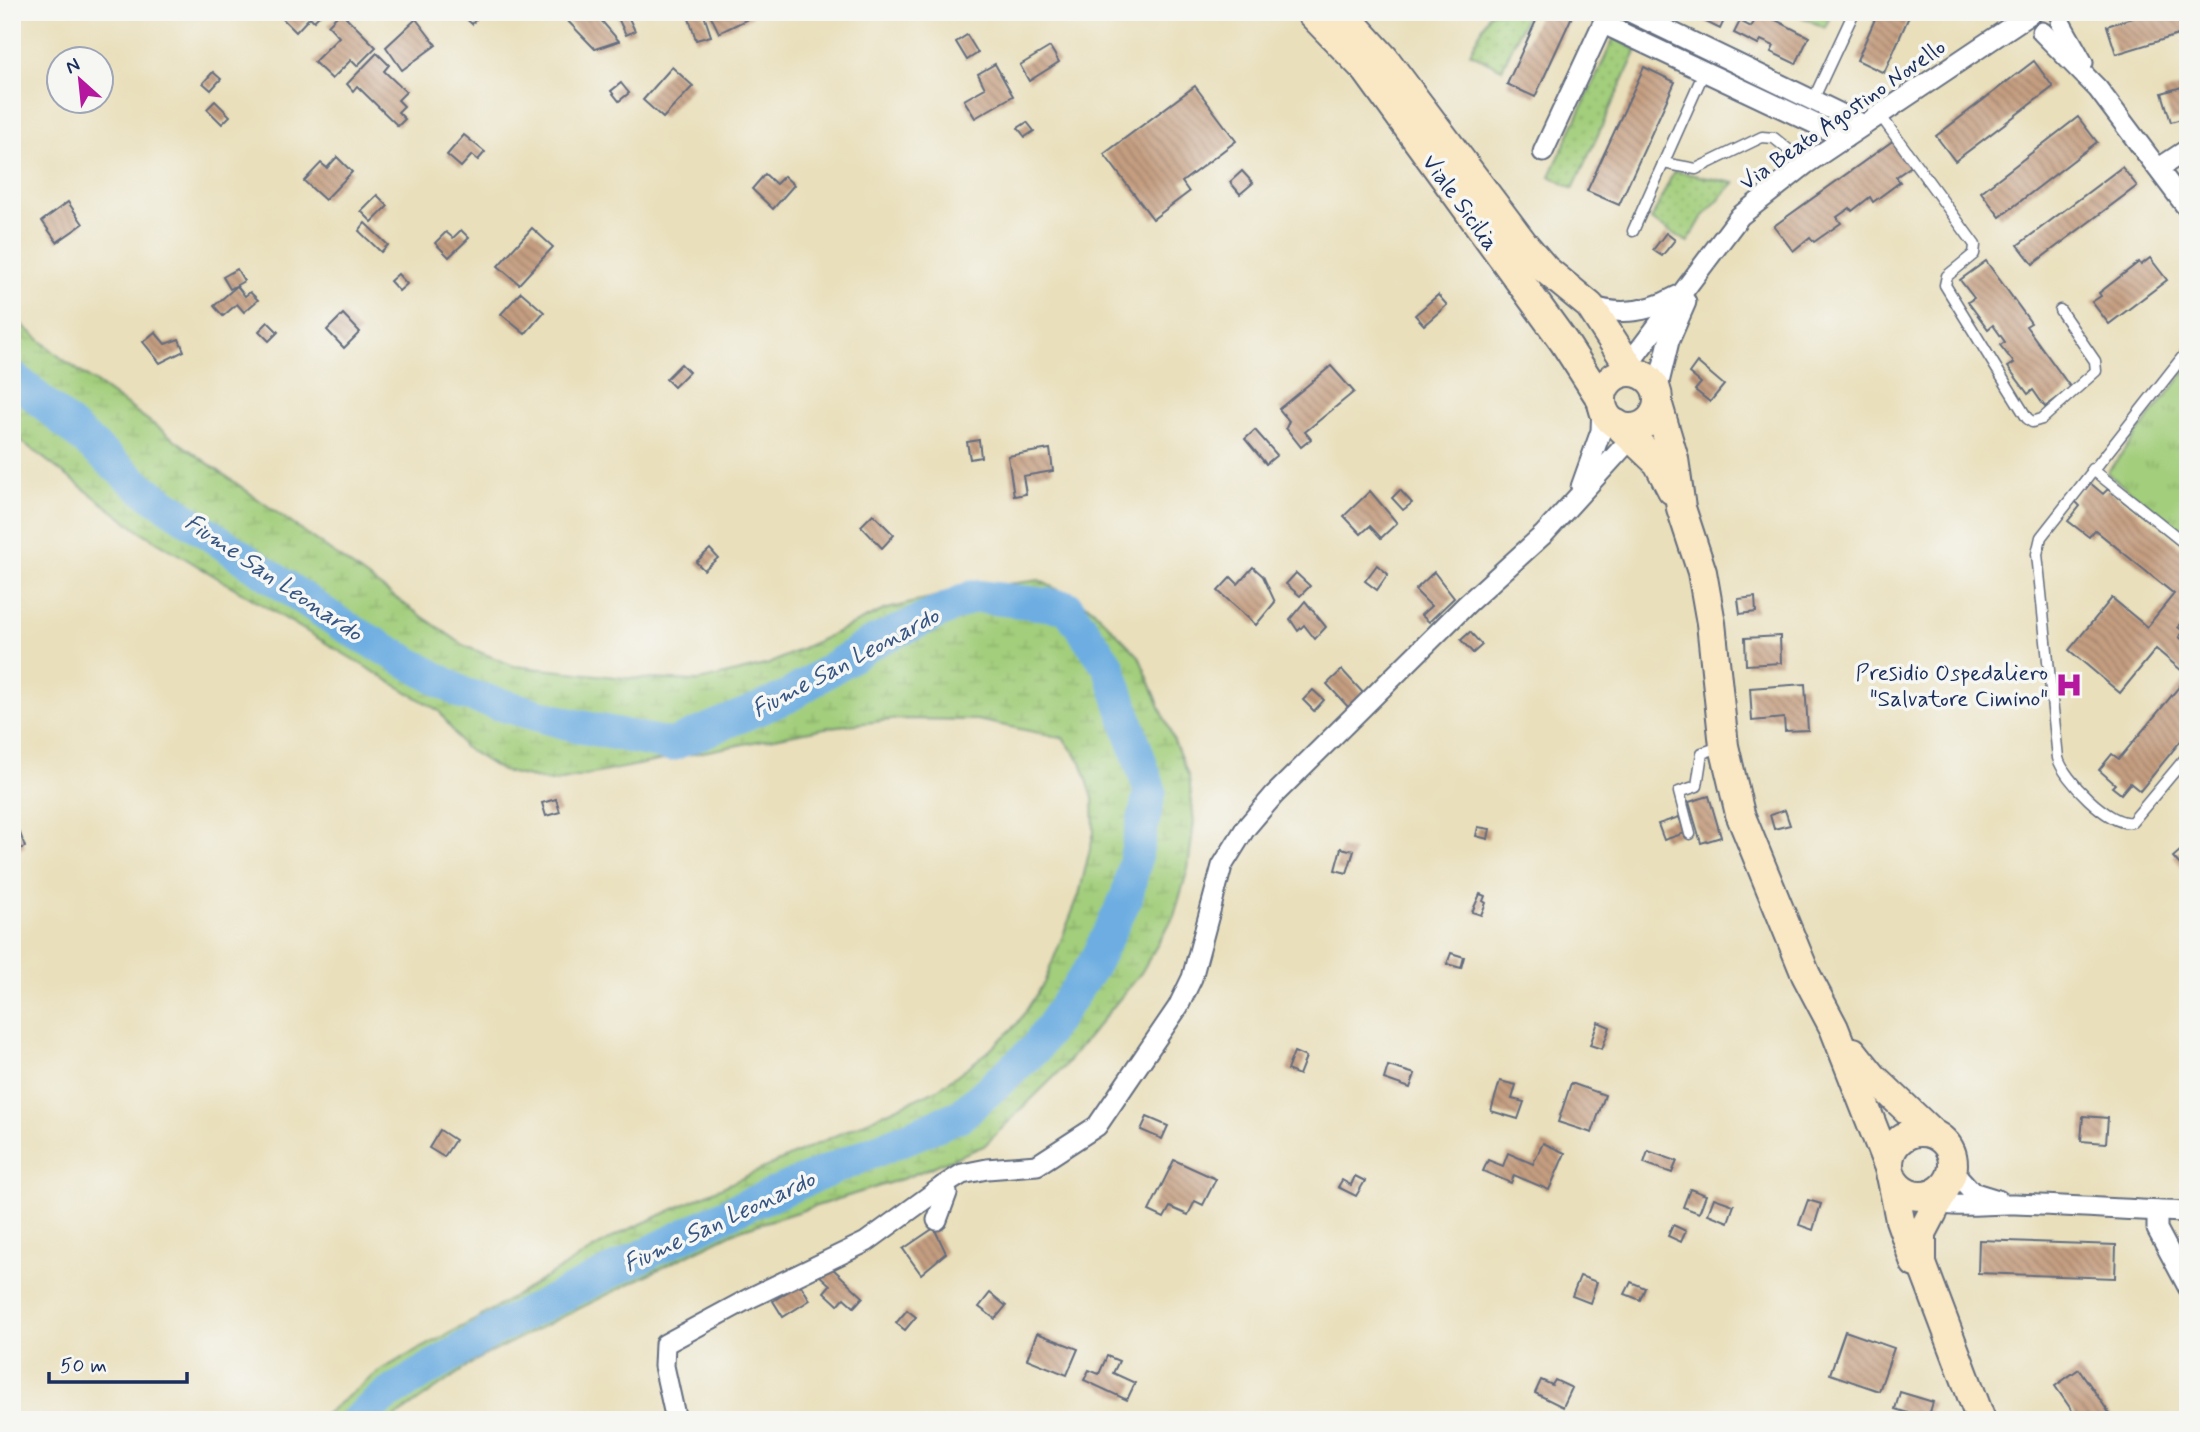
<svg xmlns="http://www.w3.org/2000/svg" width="2200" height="1432" font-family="Mynerve,sans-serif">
	<defs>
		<pattern id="grass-tufts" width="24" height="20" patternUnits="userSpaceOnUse" patternTransform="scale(1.75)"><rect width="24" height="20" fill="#a3ce7b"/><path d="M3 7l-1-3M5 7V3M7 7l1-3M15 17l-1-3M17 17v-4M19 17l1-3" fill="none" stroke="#8cb16d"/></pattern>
		<pattern id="wetland-marsh" width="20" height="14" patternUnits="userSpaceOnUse" patternTransform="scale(1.75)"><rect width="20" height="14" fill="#a3ce7b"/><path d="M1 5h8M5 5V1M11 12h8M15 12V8" fill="none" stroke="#8cb16d"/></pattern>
		<pattern id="garden-dots" width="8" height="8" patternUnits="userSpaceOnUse" patternTransform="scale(1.75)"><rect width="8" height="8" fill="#a3ce7b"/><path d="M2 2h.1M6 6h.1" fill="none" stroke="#8cb16d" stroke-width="1.8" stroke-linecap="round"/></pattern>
		<pattern id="building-back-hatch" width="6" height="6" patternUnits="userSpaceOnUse" patternTransform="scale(1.75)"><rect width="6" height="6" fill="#c59e80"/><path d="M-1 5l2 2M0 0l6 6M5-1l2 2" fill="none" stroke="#9f816c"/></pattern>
	</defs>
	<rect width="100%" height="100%" fill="#f6f6f2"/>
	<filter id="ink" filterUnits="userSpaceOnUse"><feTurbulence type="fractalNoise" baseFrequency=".0143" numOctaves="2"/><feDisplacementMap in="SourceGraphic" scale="14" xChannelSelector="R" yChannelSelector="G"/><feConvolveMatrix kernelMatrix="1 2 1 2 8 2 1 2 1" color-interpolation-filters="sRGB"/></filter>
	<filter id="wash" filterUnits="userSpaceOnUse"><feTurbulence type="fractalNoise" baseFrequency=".00686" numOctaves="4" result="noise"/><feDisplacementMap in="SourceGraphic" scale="28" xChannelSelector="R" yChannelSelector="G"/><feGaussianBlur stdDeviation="1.57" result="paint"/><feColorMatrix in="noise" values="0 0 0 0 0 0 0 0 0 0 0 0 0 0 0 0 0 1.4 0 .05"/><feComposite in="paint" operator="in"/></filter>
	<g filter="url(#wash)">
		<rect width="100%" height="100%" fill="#e9dfbb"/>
		<!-- grass -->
		<path fill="url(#grass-tufts)" stroke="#5f7e6c" stroke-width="2" d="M2188 368V537L2107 473Z"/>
		<!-- wetland -->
		<path fill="url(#wetland-marsh)" stroke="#5f7e6c" stroke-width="2" d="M12 316 61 358 410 608 465 646 514 666 625 678 699 681 769 664 884 610 961 590 1039 580 1092 608 1139 656 1189 777 1194 822 1188 869 1174 916 1141 973 1062 1069 984 1146 905 1178 734 1232 481 1357 391 1420H318L382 1369 473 1321 617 1235 938 1089 988 1052 1017 1024 1044 983 1079 895 1094 832 1093 798 1081 762 1063 738 977 720 899 719 830 727 552 782 502 771 464 747 439 711 138 530 12 434Z"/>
		<!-- garden -->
		<g fill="url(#garden-dots)" stroke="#5f7e6c" stroke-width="2">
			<path d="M1490 12H1528L1502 69 1470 53Z"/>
			<path d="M1791 12H1832L1825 28Z"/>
			<path d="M1614 38 1637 50 1573 189 1550 176Z"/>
			<path d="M1674 171 1734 183 1703 216 1688 242 1651 220Z"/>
		</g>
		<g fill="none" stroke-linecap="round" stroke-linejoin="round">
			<!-- river -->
			<path stroke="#6dade1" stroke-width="33" d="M12 376 139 486 339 623 464 694 573 725 671 745 787 697 870 644 974 596 1067 607 1109 667 1150 791 1127 896 1093 965 1035 1049 961 1115 737 1209 493 1330 385 1396 357 1420"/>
		</g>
		<g id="blocks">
			<!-- building -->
			<g fill="url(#building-back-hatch)">
				<path d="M282 12H323L314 21 310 17 296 32 279 15Z"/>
				<path d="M341 12 376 47 357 66 351 60 332 79 314 62 339 37 328 25Z"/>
				<path d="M468 12H482L472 24 464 17Z"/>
				<path d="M559 12H594L619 41 595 49Z"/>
				<path d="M626 12 635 31 626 35 617 16Z"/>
				<path d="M687 12H703L711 36 696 40Z"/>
				<path d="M709 12H750L752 17 719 33Z"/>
				<path d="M1540 12H1574L1535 97 1507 84Z"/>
				<path d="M1686 12H1728L1720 29Z"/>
				<path d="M1760 12 1809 37 1796 64 1771 52 1774 46 1761 40 1758 45 1734 33 1740 21 1751 27Z"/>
				<path d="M1878 12H1911L1884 73 1857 60Z"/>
				<path d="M2150 12H2188V32L2116 54 2107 26Z"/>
				<path d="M416 19 436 45 402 70 386 47Z"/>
				<path d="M967 35 978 53 967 60 956 42Z"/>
				<path d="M1050 47 1059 62 1029 81 1020 65Z"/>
				<path d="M377 53 389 65 384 71 406 92 398 100 404 106 398 112 405 119 398 126 357 86 353 91 347 84Z"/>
				<path d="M2034 61 2053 87 1955 161 1936 136Z"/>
				<path d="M995 64 1013 96 975 118 964 100 985 88 978 74Z"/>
				<path d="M672 67 693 86 663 118 643 100Z"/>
				<path d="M1644 67 1675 82 1619 205 1587 191Z"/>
				<path d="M213 72 221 79 211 90 203 83Z"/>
				<path d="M621 83 629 93 619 101 611 91Z"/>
				<path d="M2188 85V117L2171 122 2162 93Z"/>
				<path d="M1195 86 1236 141 1182 182 1189 192 1153 219 1104 154Z"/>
				<path d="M215 101 230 116 222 124 207 109Z"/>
				<path d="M2078 117 2097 142 2000 217 1981 192Z"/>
				<path d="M1027 122 1034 131 1025 137 1018 128Z"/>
				<path d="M464 135 485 152 478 160 472 155 461 167 447 155Z"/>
				<path d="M1894 140 1913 165 1896 177 1900 182 1873 202 1870 197 1852 211 1850 208 1837 217 1841 223 1814 242 1810 237 1793 251 1774 226Z"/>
				<path d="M337 157 352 172 325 200 304 181 321 163 327 168Z"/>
				<path d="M2122 167 2137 186 2033 264 2018 245Z"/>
				<path d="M1242 171 1253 183 1240 194 1230 182Z"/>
				<path d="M765 174 776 184 784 176 794 185 773 209 752 189Z"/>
				<path d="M377 195 388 206 372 222 361 211Z"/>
				<path d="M68 202 83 224 57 242 42 221Z"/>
				<path d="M365 223 388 245 381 252 359 231Z"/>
				<path d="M532 228 553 247 519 284 498 266Z"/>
				<path d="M461 230 469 238 449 257 435 243 446 232 453 238Z"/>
				<path d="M1666 233 1675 240 1662 256 1653 250Z"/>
				<path d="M2150 258 2167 280 2109 324 2092 302 2101 296 2099 293 2139 262 2141 265Z"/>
				<path d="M1986 261 2031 323 2026 326 2071 388 2045 407 2033 390 2028 394 2008 367 2014 363 2000 345 2005 342 1993 325 1988 329 1968 302 1974 298 1960 280Z"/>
				<path d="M237 269 244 281 230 289 223 277Z"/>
				<path d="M398 274 407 284 399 291 390 281Z"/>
				<path d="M237 286 245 296 250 292 258 300 244 312 237 304 223 316 214 306Z"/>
				<path d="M521 292 544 312 525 334 501 314Z"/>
				<path d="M1438 295 1447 305 1424 325 1415 315Z"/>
				<path d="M343 314 360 332 344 348 327 330Z"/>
				<path d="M268 322 278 332 269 341 259 331Z"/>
				<path d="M155 332 165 344 179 339 184 351 160 363 143 342Z"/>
				<path d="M1697 362 1724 385 1710 402 1695 390 1701 383 1689 373Z"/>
				<path d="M681 364 689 372 674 387 666 379Z"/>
				<path d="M1331 366 1354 392 1305 432 1311 439 1301 447 1286 428 1289 421 1279 409Z"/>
				<path d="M1255 430 1277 455 1266 464 1245 439Z"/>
				<path d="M979 440 981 457 970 459 967 442Z"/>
				<path d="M1050 449 1053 471 1023 476 1026 494 1014 496 1008 456Z"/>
				<path d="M2089 482 2103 494 2108 489 2188 553V615L2178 627 2183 631 2179 637 2188 644V676L2156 649 2120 693 2069 650 2112 598 2147 627 2174 594 2095 530 2089 537 2068 521 2080 506 2074 500Z"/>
				<path d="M1400 490 1412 503 1403 510 1392 498Z"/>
				<path d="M1370 491 1397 523 1381 538 1370 526 1361 534 1344 516Z"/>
				<path d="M873 514 894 535 882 548 861 526Z"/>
				<path d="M710 549 718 558 704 570 696 562Z"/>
				<path d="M1377 565 1388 574 1377 590 1365 581Z"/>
				<path d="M1253 567 1263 576 1275 602 1256 625 1218 591 1231 577 1238 584Z"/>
				<path d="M1434 572 1454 598 1429 622 1421 615 1431 606 1415 590Z"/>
				<path d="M1296 573 1310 586 1300 596 1286 584Z"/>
				<path d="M1755 597 1756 612 1740 614 1738 599Z"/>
				<path d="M1305 601 1326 627 1315 639 1304 625 1298 631 1290 619Z"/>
				<path d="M1470 632 1482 645 1473 653 1461 640Z"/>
				<path d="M1780 636 1781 663 1746 665 1745 638Z"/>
				<path d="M1342 670 1365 695 1350 709 1327 684Z"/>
				<path d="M2188 676V732L2140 791 2130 783 2121 794 2112 787 2115 784 2099 770 2112 754 2119 759Z"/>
				<path d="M1805 684 1808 730 1785 731 1784 718 1752 721 1750 688Z"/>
				<path d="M1313 690 1324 700 1314 711 1303 700Z"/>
				<path d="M1709 796 1721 837 1701 843 1689 802Z"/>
				<path d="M556 799 560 812 546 816 542 803Z"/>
				<path d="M1785 810 1790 825 1774 829 1770 815Z"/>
				<path d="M1679 817 1685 833 1664 840 1658 824Z"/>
				<path d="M1478 827 1490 829 1488 839 1476 836Z"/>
				<path d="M20 833 25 847 12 852V836Z"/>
				<path d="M2188 844V874L2173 857Z"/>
				<path d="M1341 848 1354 851 1347 873 1335 870Z"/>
				<path d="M1480 894 1485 896 1483 901 1486 903 1481 915 1472 912Z"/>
				<path d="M1451 953 1464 957 1461 968 1447 964Z"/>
				<path d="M1598 1022 1610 1027 1602 1049 1590 1045Z"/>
				<path d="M1294 1052 1306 1057 1299 1075 1287 1070Z"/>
				<path d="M1388 1066 1415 1074 1410 1088 1384 1079Z"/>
				<path d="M1500 1081 1516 1085 1512 1099 1524 1102 1518 1119 1491 1111Z"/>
				<path d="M1571 1083 1605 1095 1592 1133 1558 1122Z"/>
				<path d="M2083 1116 2108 1118 2106 1143 2081 1141Z"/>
				<path d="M1147 1117 1168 1126 1162 1139 1141 1130Z"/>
				<path d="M440 1130 455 1140 444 1157 429 1148Z"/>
				<path d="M1543 1143 1565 1153 1549 1190 1514 1175 1511 1183 1483 1171 1488 1160 1503 1166 1508 1153 1533 1164Z"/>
				<path d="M1648 1151 1677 1161 1672 1173 1644 1163Z"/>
				<path d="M1174 1160 1216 1179 1203 1205 1195 1201 1188 1215 1170 1207 1164 1218 1149 1211Z"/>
				<path d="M1355 1176 1365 1181 1356 1196 1338 1187 1342 1180 1351 1185Z"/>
				<path d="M1690 1189 1706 1195 1699 1213 1683 1207Z"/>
				<path d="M1714 1198 1734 1205 1728 1222 1708 1214Z"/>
				<path d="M1808 1200 1821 1204 1813 1230 1799 1225Z"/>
				<path d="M1673 1225 1686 1231 1681 1242 1668 1236Z"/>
				<path d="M934 1228 946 1253 921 1274 903 1249Z"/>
				<path d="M1979 1240 2116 1245 2115 1278 1978 1273Z"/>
				<path d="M831 1267 863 1297 854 1307 844 1298 838 1305 824 1292 830 1285 818 1274Z"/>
				<path d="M1580 1276 1597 1282 1590 1303 1572 1296Z"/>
				<path d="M1631 1282 1645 1288 1640 1300 1625 1294Z"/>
				<path d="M800 1284 810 1300 783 1317 773 1301Z"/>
				<path d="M990 1293 1006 1306 995 1319 979 1307Z"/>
				<path d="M907 1310 916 1317 905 1330 896 1323Z"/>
				<path d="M1845 1331 1894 1348 1879 1391 1830 1374Z"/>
				<path d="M1037 1333 1078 1349 1067 1375 1027 1359Z"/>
				<path d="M1107 1356 1119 1361 1113 1373 1135 1383 1127 1400 1084 1380 1089 1370 1099 1374Z"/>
				<path d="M2079 1369 2114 1420 2072 1418 2075 1415 2055 1386Z"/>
				<path d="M1541 1380 1552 1385 1555 1380 1572 1388 1563 1407 1535 1393Z"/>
				<path d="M1900 1392 1933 1402 1928 1419 1895 1409Z"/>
			</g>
		</g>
	</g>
	<g filter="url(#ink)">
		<use href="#blocks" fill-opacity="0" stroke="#636d7f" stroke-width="2"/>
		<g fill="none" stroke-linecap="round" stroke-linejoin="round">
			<defs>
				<g id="lane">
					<path d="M1813 100 1854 12"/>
					<path d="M1880 115 1975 245 1974 254 1947 276 1945 285 2027 418 2032 422 2042 419 2096 371 2095 361 2060 310"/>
					<path d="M1663 163 1696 169 1762 137 1774 138 1806 164"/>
					<path d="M1633 231 1704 72"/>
					<path d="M2188 350 2041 537 2037 554 2058 758C2063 778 2110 827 2132 822L2188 755"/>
					<path d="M2092 469 2188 546"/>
					<path d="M1690 834 1679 792 1697 786 1702 753 1720 747"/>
				</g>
				<g id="street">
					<path d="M1609 12 1607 20 1612 28 1845 138"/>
					<path d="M1630 12 1864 125"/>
					<path d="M2061 24 2083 63"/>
					<path d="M2042 32 2098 89 2188 209"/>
					<path d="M1543 152 1608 12"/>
					<path d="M2159 168 2188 149"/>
					<path d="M1590 306C1620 316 1649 312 1677 296"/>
					<path d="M1618 374 1628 365 1740 216 1806 164 2033 12"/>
					<path d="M1657 391 1669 341 1686 302"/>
					<path d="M1581 487 1601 431 1602 404"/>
					<path d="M1953 1171 1972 1192 1998 1200"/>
					<path d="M1920 1197C1951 1211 1982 1203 2015 1204 2073 1206 2130 1210 2188 1212"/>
					<path d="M2157 1211V1229L2188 1287"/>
					<path d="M937 1220 947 1193 943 1186 962 1174 987 1169 1037 1165 1097 1126 1178 1007 1192 978 1222 866 1245 829 1274 795 1467 604 1544 534 1645 423"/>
					<path d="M676 1420 664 1366 665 1344 750 1298 866 1242 943 1186"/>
				</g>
				<g id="secondary">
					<path d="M1310 12 1367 71 1564 342 1602 401"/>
					<path d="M1342 12 1384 58 1523 243 1545 269 1590 306 1633 372"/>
					<circle cx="1630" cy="400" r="28"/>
					<path d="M1658 405 1674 459 1681 508 1702 572 1711 623 1724 746 1740 814 1806 975 1834 1028 1889 1168"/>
					<path d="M1617 424 1658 463 1672 490"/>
					<path d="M1853 1052 1873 1077 1933 1134"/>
					<circle cx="1921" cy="1164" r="32"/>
					<path d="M1891 1175 1900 1220 1915 1263"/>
					<path d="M1947 1185 1922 1233V1264L1981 1420"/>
				</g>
			</defs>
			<!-- lane casing -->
			<use href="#lane" stroke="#636d7f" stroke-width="13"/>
			<!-- street casing -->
			<use href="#street" stroke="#636d7f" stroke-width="23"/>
			<!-- secondary casing -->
			<use href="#secondary" stroke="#636d7f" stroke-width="32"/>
			<!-- lane -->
			<use href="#lane" stroke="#fff" stroke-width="10"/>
			<!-- street -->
			<use href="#street" stroke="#fff" stroke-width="19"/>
			<!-- secondary -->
			<use href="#secondary" stroke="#fae7c3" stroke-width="28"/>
		</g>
	</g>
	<!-- icons -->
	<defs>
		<symbol id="hospital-bare" viewBox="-9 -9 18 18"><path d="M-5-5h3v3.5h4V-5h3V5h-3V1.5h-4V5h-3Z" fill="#b5179e" stroke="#f6f6f2" stroke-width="2.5" paint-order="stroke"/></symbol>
	</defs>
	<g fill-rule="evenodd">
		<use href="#hospital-bare" x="2050" y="666" width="38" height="38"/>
	</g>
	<g text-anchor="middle" stroke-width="7" stroke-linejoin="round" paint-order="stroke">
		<!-- street labels -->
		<g font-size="23" fill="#1b2f5e" stroke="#f6f6f2">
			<text transform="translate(1842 114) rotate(-35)" y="8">Via Beato Agostino Novello</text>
			<text transform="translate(1461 202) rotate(54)" y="8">Viale Sicilia</text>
		</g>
		<!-- poi labels -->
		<g font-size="23" fill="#1b2f5e" stroke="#f6f6f2" text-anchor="end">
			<text x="2048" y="680">Presidio Ospedaliero<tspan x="2048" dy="26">"Salvatore Cimino"</tspan></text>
		</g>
		<!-- water labels -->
		<g font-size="24" font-style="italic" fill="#345585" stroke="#f6f6f2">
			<text transform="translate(274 577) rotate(34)" y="8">Fiume San Leonardo</text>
			<text transform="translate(845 662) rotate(-28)" y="8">Fiume San Leonardo</text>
			<text transform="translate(719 1221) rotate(-25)" y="8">Fiume San Leonardo</text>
		</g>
	</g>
	<!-- margin -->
	<rect width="2200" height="1432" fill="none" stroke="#f6f6f2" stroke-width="42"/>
	<!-- north arrow -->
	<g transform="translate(80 80) rotate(333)"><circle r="33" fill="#f6f6f2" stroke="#9ea6b7" stroke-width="2"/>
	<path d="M0-5L12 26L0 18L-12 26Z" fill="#b5179e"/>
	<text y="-10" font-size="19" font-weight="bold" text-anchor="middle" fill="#1b2f5e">N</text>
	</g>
	<!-- scale -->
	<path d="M49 1372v10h138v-10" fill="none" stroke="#1b2f5e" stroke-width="3.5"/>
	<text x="60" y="1372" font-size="21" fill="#1b2f5e" stroke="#f6f6f2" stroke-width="5" paint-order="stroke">50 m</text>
</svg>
